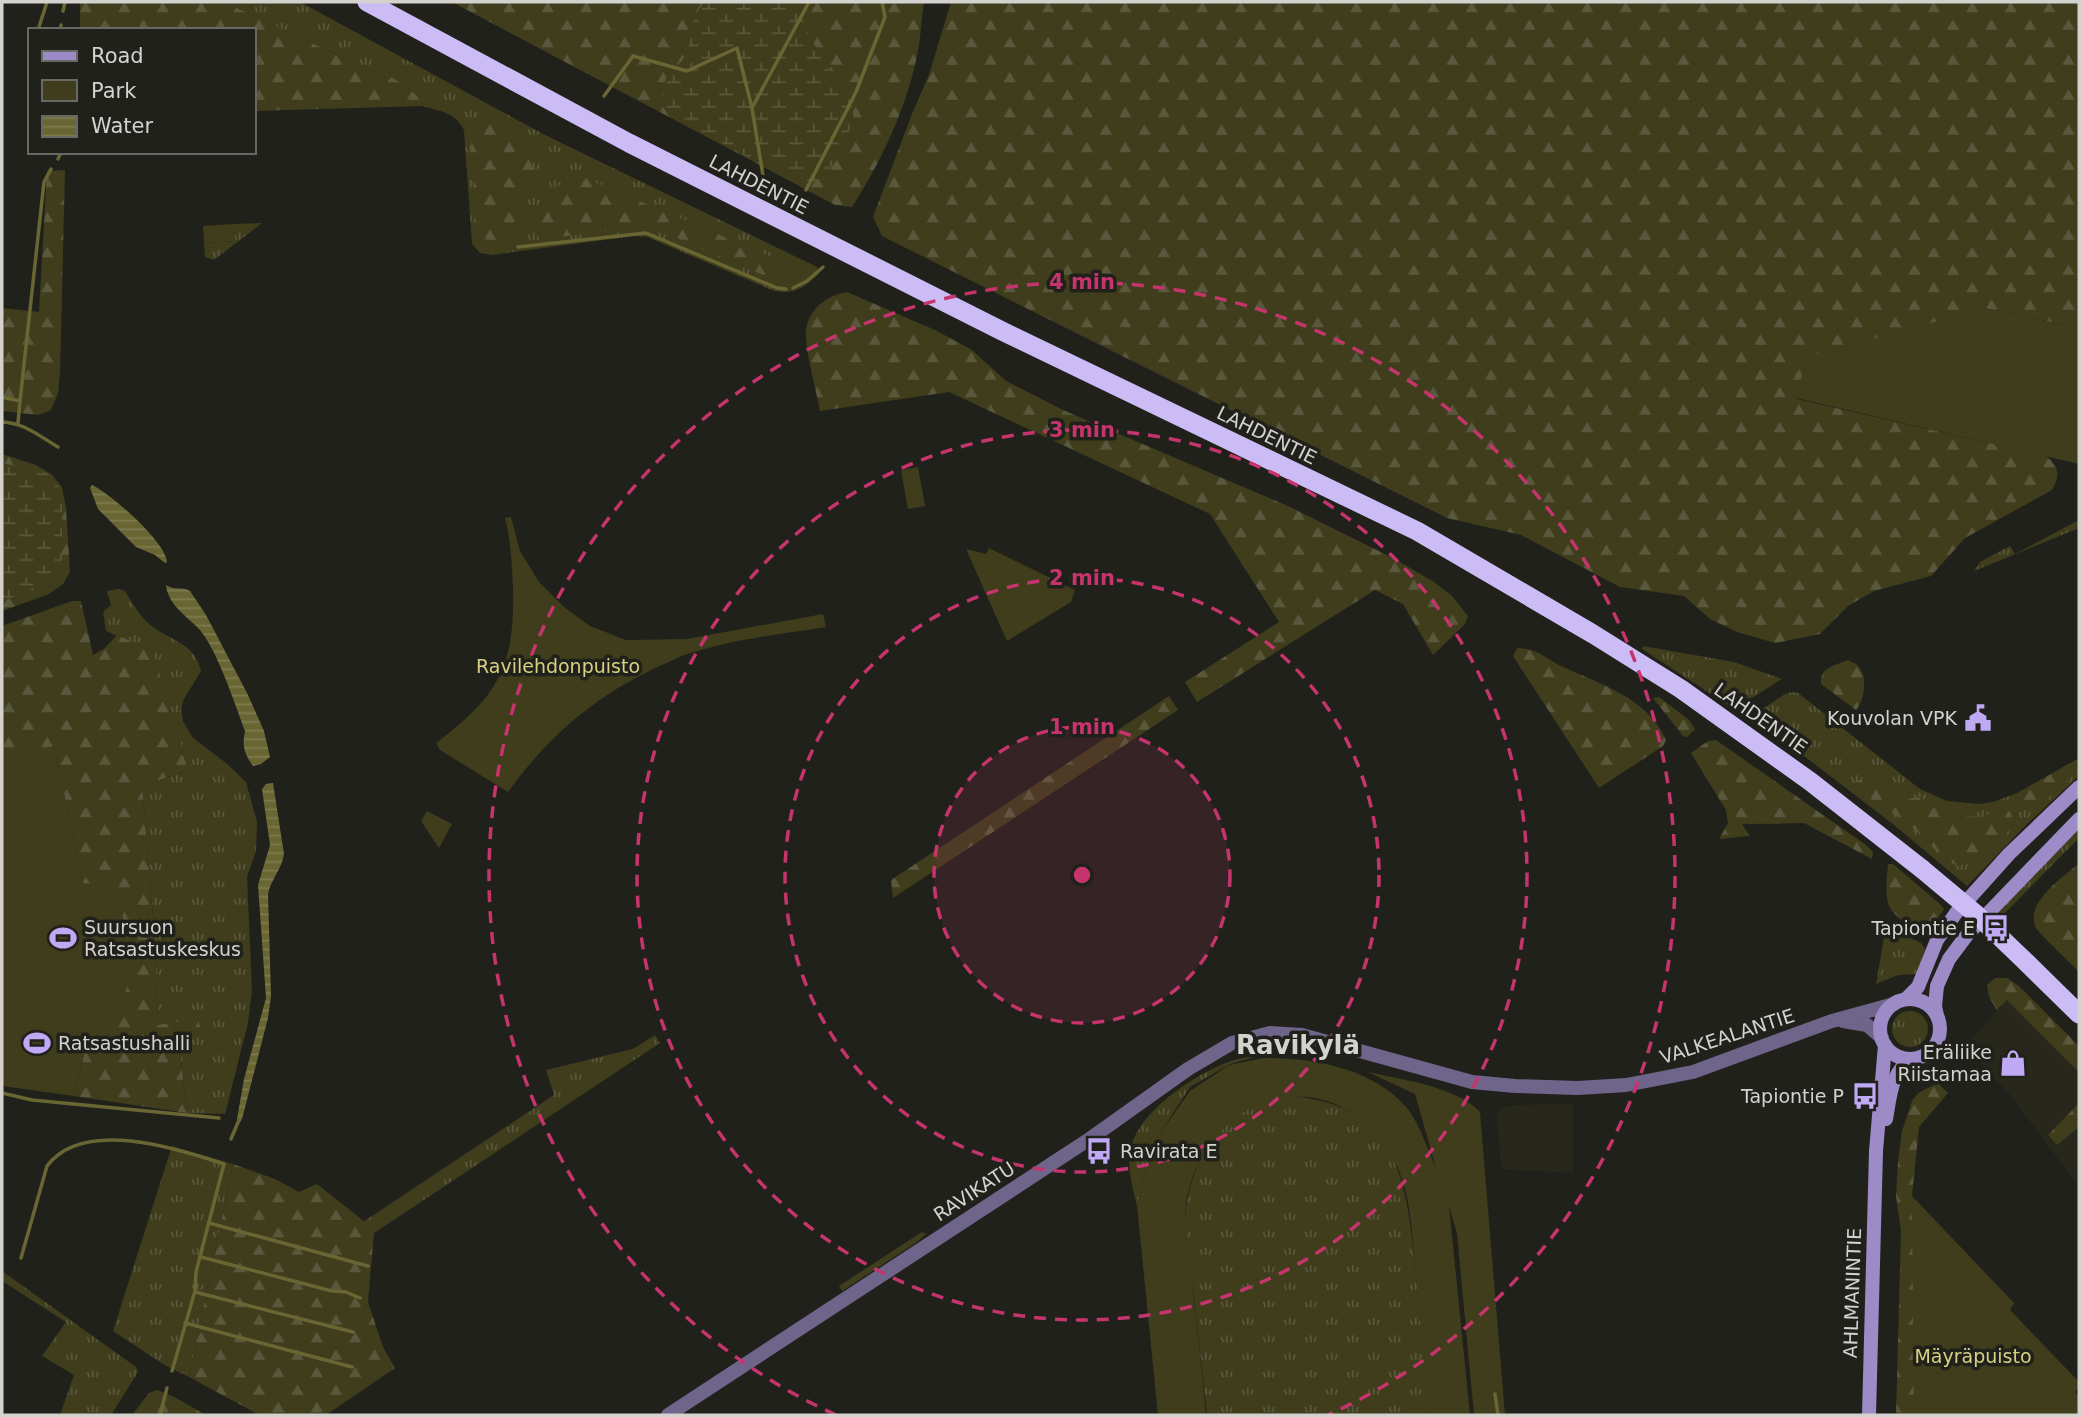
<svg xmlns="http://www.w3.org/2000/svg" width="2081" height="1417" font-family="'DejaVu Sans',sans-serif">
	<defs>
		<pattern id="grass-tufts" width="24" height="20" patternUnits="userSpaceOnUse" patternTransform="scale(1.75)"><rect width="24" height="20" fill="#3f3d1c"/><path d="M3 7l-1-3M5 7V3M7 7l1-3M15 17l-1-3M17 17v-4M19 17l1-3" fill="none" stroke="#5a583c"/></pattern>
		<pattern id="forest-firs" width="22" height="20" patternUnits="userSpaceOnUse" patternTransform="scale(1.75)"><rect width="22" height="20" fill="#3f3d1c"/><path d="M5 1l3.5 6h-7zM16 11l3.5 6h-7z" fill="#5a583c"/></pattern>
		<pattern id="wetland-marsh" width="20" height="14" patternUnits="userSpaceOnUse" patternTransform="scale(1.75)"><rect width="20" height="14" fill="#3f3d1c"/><path d="M1 5h8M5 5V1M11 12h8M15 12V8" fill="none" stroke="#5a583c"/></pattern>
		<pattern id="water-rules" width="6" height="5" patternUnits="userSpaceOnUse" patternTransform="scale(1.75)"><rect width="6" height="5" fill="#696633"/><path d="M0 2.5h6" fill="none" stroke="#7e7b50"/></pattern>
	</defs>
	<rect width="100%" height="100%" fill="#21211c"/>
	<!-- built -->
	<g fill="#28271c">
		<path d="M2007 1000 2079 1066V1187L2011 1096 1965 1046Z"/>
		<path d="M1573 1104V1173L1501 1169 1497 1118 1500 1109 1514 1105Z"/>
	</g>
	<!-- grass -->
	<g fill="url(#grass-tufts)">
		<path d="M224 2H300L545 135 817 267 819 274C804 287 795 295 774 291L647 237 634 236 492 255 480 253 472 244 464 130C455 112 440 111 422 106V99L395 79 363 67Z"/>
		<path d="M262 223 214 260 205 257 204 243 235 241 234 224Z"/>
		<path d="M2079 520V528L1974 571 1980 562 2010 546 2015 554Z"/>
		<path d="M119 589 125 591C132 602 138 614 148 623 169 641 195 642 201 671L184 699 181 709 183 721 193 738 226 763 246 782 257 822 256 851 247 877 252 991 248 1023 225 1114 187 1113 179 1045 201 1031 158 1025 154 928 142 786 188 770 153 652 106 631 103 612 111 605 107 591Z"/>
		<path d="M1643 646 1734 662 1782 679 1734 709 1642 649Z"/>
		<path d="M1792 692 1798 693 1920 789 1947 801 1979 804 1993 802 2020 792 2079 758V776L2027 824 1967 886 1894 825 1752 716 1785 694Z"/>
		<path d="M2079 829V838L2000 918 1995 913Z"/>
		<path d="M1894 930 1921 943 1925 949 1917 974 1898 975 1876 984 1885 932Z"/>
		<circle cx="1910" cy="1029" r="18"/>
		<path d="M655 1035 660 1043 374 1233 370 1226 363 1222 554 1095 546 1070 633 1049Z"/>
		<path d="M1262 1055 1230 1064 1190 1087 1158 1136 1146 1170 1137 1206C1133 1188 1126 1166 1131 1148 1139 1110 1200 1070 1235 1060 1244 1057 1253 1056 1262 1055Z"/>
		<path d="M1292 1096C1402 1106 1407 1186 1416 1276 1421 1323 1426 1369 1430 1415H1207C1203 1376 1198 1337 1194 1298 1191 1274 1185 1248 1185 1223 1186 1179 1208 1128 1250 1107 1263 1101 1278 1098 1292 1096Z"/>
		<path d="M172 1146 233 1164 189 1377 163 1364 113 1331Z"/>
		<path d="M922 1232 926 1234 917 1242 842 1291 839 1286Z"/>
		<path d="M2 1271 136 1367 138 1372 111 1415H60L74 1375 42 1356 66 1322 2 1281Z"/>
	</g>
	<!-- forest -->
	<g fill="url(#forest-firs)">
		<path d="M80 2H224L363 67 395 79 422 99V106L254 111V30H80Z"/>
		<path d="M452 2H924C921 20 921 38 917 56 906 109 881 162 852 207L835 205Z"/>
		<path d="M951 2H2079V328L1985 308 1797 399 2046 456C2060 468 2060 475 2052 490L1965 538 1931 576 1874 591 1848 606 1820 634 1775 643 1737 632 1710 619 1684 596 1620 587 1521 535 1447 518 882 236 873 217 912 114 929 75Z"/>
		<path d="M478 114 493 117 525 143 531 156 533 170 513 238 492 243 476 234 470 121Z"/>
		<path d="M65 170 60 371 58 393 51 410 39 415 2 411V308L39 312 47 171Z"/>
		<path d="M585 178 795 267 792 275 775 280 651 227 629 228 544 239 534 235 559 185Z"/>
		<path d="M847 292 937 331 972 350 1006 381 1063 410 1288 506 1393 558 1434 582 1452 596 1468 616 1465 624 1433 655 1403 604 1375 590 1197 702 1185 682 1279 622 1210 514 949 392 820 411C817 394 804 345 806 330 809 309 827 295 847 292Z"/>
		<path d="M2 454 36 465 51 474 62 487 66 508 70 572 63 584 49 594 2 611Z"/>
		<path d="M72 601H81L93 655 104 649 117 635 153 651 188 770 142 786 154 928 158 1025 198 1018 201 1031 179 1045 187 1113 74 1096 92 1021 83 883 54 747 2 758V626Z"/>
		<path d="M1517 648C1541 650 1541 656 1561 666 1600 684 1648 698 1666 740L1663 746 1599 788 1513 656Z"/>
		<path d="M1848 660C1851 662 1856 663 1858 666 1868 676 1865 700 1856 710L1821 684C1820 667 1834 666 1848 660Z"/>
		<path d="M1169 696 1178 710 893 898 891 880Z"/>
		<path d="M1659 697 1689 720 1695 729 1687 737 1683 736 1653 698Z"/>
		<path d="M1716 740 1866 845 1873 852 1872 859 1804 823 1742 824 1750 836 1719 839 1728 823 1726 810 1691 753 1708 741Z"/>
		<path d="M2069 764 2077 772 2033 812 2024 808 2017 793Z"/>
		<path d="M1860 780 1883 789 1895 801 1920 797 1929 803H1941L1951 816 1982 817 2000 808 2010 812 2015 826C1990 845 1991 858 1957 866 1939 857 1929 842 1914 829 1894 812 1870 801 1851 783Z"/>
		<path d="M2079 863V972C2071 963 2041 936 2036 928 2024 902 2064 877 2079 863Z"/>
		<path d="M1888 864H1893L1941 905 1944 909C1940 915 1936 922 1929 925 1915 932 1892 917 1888 903 1885 891 1887 877 1888 864Z"/>
		<path d="M1995 978H2007L2019 986 2079 1046V1072L2007 1000 1997 1010 1989 997 1987 985Z"/>
		<path d="M1938 1083 1948 1093 1919 1127 1912 1196 1940 1236 1932 1415H1896L1901 1231 1896 1196 1898 1162 1902 1131 1912 1101 1918 1093Z"/>
		<path d="M2079 1103V1127L2057 1145 2048 1135Z"/>
		<path d="M233 1164 275 1179 299 1192 317 1184 370 1226 374 1233 368 1302 383 1347 395 1368 326 1415H259L189 1377Z"/>
		<path d="M157 1390 174 1397 206 1415H132L149 1393Z"/>
	</g>
	<!-- wetland -->
	<g fill="url(#wetland-marsh)">
		<path d="M705 2H798L809 36 821 55 841 79 851 103 854 119 837 160 821 179 814 181 796 180 749 158 673 116 662 104C662 92 662 81 671 71 674 67 680 64 683 59 696 40 684 23 705 2Z"/>
		<path d="M2 463 47 473 58 485 62 496V562L49 579 26 592 2 601Z"/>
	</g>
	<!-- park -->
	<g fill="#3f3d1c">
		<path d="M234 224 235 241 204 243 203 226Z"/>
		<path d="M1985 308 2079 328V464L1796 398 1807 357Z"/>
		<path d="M918 467 925 506 908 509 901 470Z"/>
		<path d="M511 517 520 551 539 582 564 607 590 626 626 640 687 639 823 614 826 627C782 634 736 639 694 652 684 654 674 660 664 664 599 693 550 734 508 792L440 750 436 743C498 696 515 667 513 588 512 565 511 541 505 518Z"/>
		<path d="M989 548 1075 590 1071 602 1007 641 966 549 986 554Z"/>
		<path d="M54 746 83 883 121 888 127 988 112 1019 92 1021 74 1096 2 1086V758Z"/>
		<path d="M427 811 452 824 439 848 421 821Z"/>
		<path d="M1264 1058C1313 1057 1375 1069 1408 1109 1421 1127 1427 1148 1436 1168L1415 1094 1368 1072C1399 1079 1458 1087 1480 1112L1505 1415H1474L1457 1233 1449 1206 1470 1415H1430C1425 1366 1420 1317 1415 1268 1412 1233 1411 1196 1396 1164 1380 1130 1347 1101 1308 1097 1280 1095 1255 1102 1234 1119 1212 1136 1196 1162 1189 1189 1180 1219 1189 1253 1192 1284 1197 1328 1202 1371 1206 1415H1158L1137 1206 1146 1170 1158 1136 1190 1091 1229 1065Z"/>
		<path d="M1912 1196 2014 1303 2010 1310 2079 1382V1387L2075 1392 2079 1396V1415H1914Z"/>
	</g>
	<!-- water -->
	<g fill="url(#water-rules)">
		<path d="M92 485C110 493 166 542 167 562L165 563 155 555 136 547 98 509 90 488Z"/>
		<path d="M166 585C174 591 182 586 190 591L206 615 248 695 264 731 270 757 261 764 253 766C244 753 242 747 245 731 235 705 216 645 197 627 184 614 168 604 166 585Z"/>
		<path d="M273 783 284 854C282 869 271 879 268 894L271 996 268 1018 242 1119 238 1125 237 1119 244 1079 266 998 258 885 270 845 262 789 266 784Z"/>
	</g>
	<g fill="none" stroke-linecap="round" stroke-linejoin="round">
		<!-- stream -->
		<g stroke="#696633" stroke-width="3.5">
			<path d="M63 11 65 2"/>
			<path d="M38 30 47 2"/>
			<path d="M60 30 61 25"/>
			<path d="M604 96 633 56 687 71 737 48 752 108 766 194"/>
			<path d="M752 108 809 2"/>
			<path d="M58 159 61 152"/>
			<path d="M806 190 856 92 885 17 882 2"/>
			<path d="M518 247 646 233 777 288 786 289"/>
			<path d="M793 288 807 281 823 267"/>
			<path d="M2 397 20 401 18 423"/>
			<path d="M20 401 44 182 51 169"/>
			<path d="M2 422C25 423 39 436 58 447"/>
			<path d="M2 1093 32 1100 219 1118"/>
			<path d="M231 1139 239 1120"/>
			<path d="M209 1223 368 1266"/>
			<path d="M201 1257 332 1291 346 1292 360 1298"/>
			<path d="M21 1258 47 1166C83 1118 176 1148 224 1164L196 1272 195 1291 172 1371"/>
			<path d="M195 1292 353 1332"/>
			<path d="M185 1323 352 1367"/>
			<path d="M1495 1394 1498 1415"/>
			<path d="M160 1415 167 1388"/>
		</g>
		<!-- tertiary -->
		<g stroke="#6f648a" stroke-width="14">
			<path d="M1843 1021 1867 1025 1882 1038"/>
			<path d="M668 1415 1091 1138 1188 1069 1232 1043 1270 1033 1302 1035 1472 1082 1515 1086 1578 1088 1626 1085 1693 1072 1832 1021 1894 1004"/>
		</g>
		<!-- secondary -->
		<g stroke="#9c8bc7" stroke-width="14">
			<path d="M1906 999 1918 987 1937 940 1956 913 2009 854 2079 787"/>
			<circle cx="1910" cy="1029" r="30"/>
			<path d="M1937 1016 1935 1006 1937 986 1949 959 1967 935 2079 819"/>
			<path d="M1886 1119C1890 1097 1891 1071 1912 1059"/>
			<path d="M1869 1415 1876 1151 1885 1045"/>
		</g>
		<!-- trunk -->
		<g stroke="#ccbcf6" stroke-width="19">
			<path d="M367 2 629 143 1002 331 1417 531 1593 634 1681 689 1811 782 1922 869"/>
			<path d="M2027 963 2079 1014"/>
		</g>
		<!-- trunk-bridge -->
		<path stroke="#ccbcf6" stroke-width="19" d="M1922 869 1977 915 2027 963"/>
	</g>
	<!-- distance rings -->
	<circle cx="1082" cy="875" r="148" fill="#c5346c" fill-opacity=".12"/>
	<g fill="none" stroke="#c5346c" stroke-width="3.5" stroke-dasharray="12 9">
		<circle cx="1082" cy="875" r="148"/>
		<circle cx="1082" cy="875" r="297"/>
		<circle cx="1082" cy="875" r="445"/>
		<path d="M836 1415A593 593 0 1 1 1328 1415"/>
	</g>
	<!-- icons -->
	<defs>
		<symbol id="civic-bare" viewBox="-9 -9 18 18"><path d="M-.6-6.5H3V-4.5H.6V-3L4-1V1h2V6H-6V1h2V-1L-.6-3ZM-1.2 2.5V6h2.4V2.5Z" fill="#bfa9f4" stroke="#21211c" stroke-width="2.5" paint-order="stroke"/></symbol>
		<symbol id="bus-bare" viewBox="-9 -9 18 18"><path d="M-5-6H5V4H4V6H2V4H-2V6H-4V4H-5ZM-3.5-4V0h7V-4ZM-3.5 1.2v1.5H-2V1.2ZM2 1.2v1.5H3.5V1.2Z" fill="#bfa9f4" stroke="#21211c" stroke-width="2.5" paint-order="stroke"/></symbol>
		<symbol id="stadium-bare" viewBox="-9 -9 18 18"><path d="M0-5a6.5 5 0 1 0 0 10a6.5 5 0 1 0 0-10ZM-3.5-1.8h7v3.6h-7Z" fill="#bfa9f4" stroke="#21211c" stroke-width="2.5" paint-order="stroke"/></symbol>
		<symbol id="shop-bare" viewBox="-9 -9 18 18"><path d="M-5-2.5h2.3a2.7 3.5 0 0 1 5.4 0H5L5.5 6h-11ZM-1.5-2.5h3a1.5 2.3 0 0 0-3 0Z" fill="#bfa9f4" stroke="#21211c" stroke-width="2.5" paint-order="stroke"/></symbol>
	</defs>
	<g fill-rule="evenodd">
		<use href="#civic-bare" x="1959" y="699" width="38" height="38"/>
		<use href="#bus-bare" x="1977" y="909" width="38" height="38"/>
		<use href="#stadium-bare" x="44" y="919" width="38" height="38"/>
		<use href="#stadium-bare" x="18" y="1024" width="38" height="38"/>
		<use href="#shop-bare" x="1994" y="1044" width="38" height="38"/>
		<use href="#bus-bare" x="1846" y="1077" width="38" height="38"/>
		<use href="#bus-bare" x="1080" y="1132" width="38" height="38"/>
	</g>
	<g text-anchor="middle" stroke-width="7" stroke-linejoin="round" paint-order="stroke">
		<!-- street labels -->
		<g font-size="19" fill="#d3d2cf" stroke="#21211c">
			<text transform="translate(759 184) rotate(27)" y="7">LAHDENTIE</text>
			<text transform="translate(1267 435) rotate(26)" y="7">LAHDENTIE</text>
			<text transform="translate(1761 718) rotate(35)" y="7">LAHDENTIE</text>
			<text transform="translate(1727 1036) rotate(-18)" y="7">VALKEALANTIE</text>
			<text transform="translate(974 1191) rotate(-33)" y="7">RAVIKATU</text>
			<text transform="translate(1852 1293) rotate(-88)" y="7">AHLMANINTIE</text>
		</g>
		<!-- park labels -->
		<g font-size="19" fill="#d6d081" stroke="#21211c">
			<text x="558" y="673">Ravilehdonpuisto</text>
			<text x="1973" y="1363">Mäyräpuisto</text>
		</g>
		<!-- poi labels -->
		<g font-size="19" fill="#d3d2cf" stroke="#21211c" text-anchor="end">
			<text x="1957" y="725">Kouvolan VPK</text>
			<text x="84" y="934" text-anchor="start">Suursuon<tspan x="84" dy="22">Ratsastuskeskus</tspan></text>
			<text x="1975" y="935">Tapiontie E</text>
			<text x="58" y="1050" text-anchor="start">Ratsastushalli</text>
			<text x="1992" y="1059">Eräliike<tspan x="1992" dy="22">Riistamaa</tspan></text>
			<text x="1844" y="1103">Tapiontie P</text>
			<text x="1120" y="1158" text-anchor="start">Ravirata E</text>
		</g>
		<!-- district labels -->
		<g font-size="26" font-weight="bold" fill="#d3d2cf" stroke="#21211c">
			<text x="1298" y="1054">Ravikylä</text>
		</g>
	</g>
	<circle cx="1082" cy="875" r="10" fill="#c5346c" stroke="#21211c" stroke-width="3.5"/>
	<g font-size="21" text-anchor="middle" font-weight="bold" fill="#c5346c" stroke="#21211c" stroke-width="7" stroke-linejoin="round" paint-order="stroke">
		<text x="1082" y="289">4 min</text>
		<text x="1082" y="437">3 min</text>
		<text x="1082" y="585">2 min</text>
		<text x="1082" y="734">1 min</text>
	</g>
	<!-- border -->
	<rect width="2081" height="1417" fill="none" stroke="#d3d2cf" stroke-width="7"/>
	<!-- legend -->
	<rect x="28" y="28" width="228" height="126" fill="#21211c" stroke="#686864" stroke-width="2"/>
	<rect x="42" y="51" width="35" height="10" fill="#9c8bc7" stroke="#686864" stroke-width="2"/>
	<text x="91" y="63" font-size="21" fill="#d3d2cf">Road</text>
	<rect x="42" y="80" width="35" height="21" fill="#3f3d1c" stroke="#686864" stroke-width="2"/>
	<text x="91" y="98" font-size="21" fill="#d3d2cf">Park</text>
	<rect x="42" y="116" width="35" height="21" fill="url(#water-rules)" stroke="#686864" stroke-width="2"/>
	<text x="91" y="133" font-size="21" fill="#d3d2cf">Water</text>
</svg>
